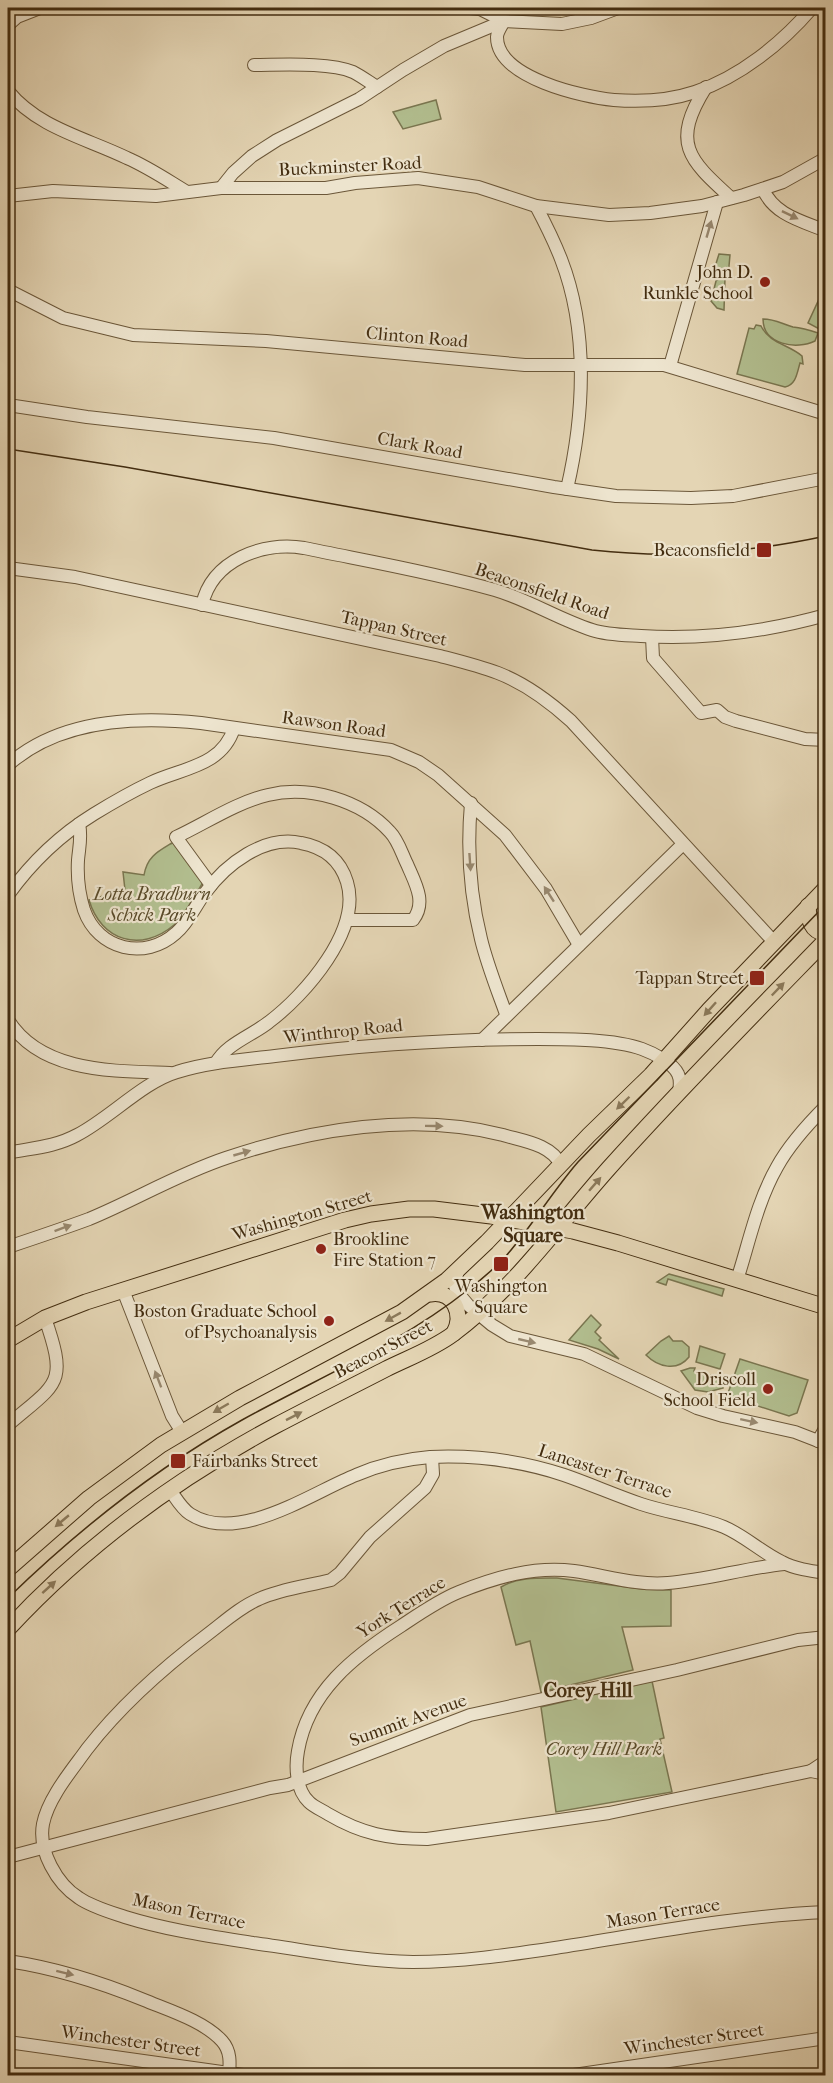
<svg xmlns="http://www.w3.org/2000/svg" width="833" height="2083" font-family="'IM FELL French Canon',serif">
	<rect width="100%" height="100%" fill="#e4d5b4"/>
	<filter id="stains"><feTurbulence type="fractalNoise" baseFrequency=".00333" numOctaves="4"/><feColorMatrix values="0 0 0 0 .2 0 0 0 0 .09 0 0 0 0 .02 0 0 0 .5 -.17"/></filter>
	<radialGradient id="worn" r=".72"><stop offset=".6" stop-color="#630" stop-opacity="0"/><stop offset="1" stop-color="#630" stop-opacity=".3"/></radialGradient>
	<!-- green -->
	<g fill="#b2be8f" stroke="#7a7650" stroke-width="1.5">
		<path d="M436 100 441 119 403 129 393 112Z"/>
		<path d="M719 254 730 255 728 277 725 278 724 310 717 308 711 301 716 281 722 277 720 272 714 270Z"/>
		<path d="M820 297 825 299V326L823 331 808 323Z"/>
		<path d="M763 319C775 319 782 324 793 327 802 328 809 330 818 333L815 341C797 350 763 345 763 319Z"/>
		<path d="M756 325 761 326C770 344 788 344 802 356L803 364 800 363C797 373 796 385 785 387L737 374 749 328 754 329Z"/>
		<path d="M172 843H174L203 882C195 896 185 914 174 925 141 953 101 941 89 900L125 890 123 872 144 875C147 857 157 852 172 843Z"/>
		<path d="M669 1274 724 1289 722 1296 668 1279 666 1285 657 1282Z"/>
		<path d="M591 1315 601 1325 595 1332 601 1338 599 1340 619 1359 598 1349 569 1340Z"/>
		<path d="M669 1336 673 1341H682L689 1347V1357C677 1372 658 1367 646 1355L661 1341Z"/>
		<path d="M700 1346 725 1354 720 1369 696 1362Z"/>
		<path d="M740 1359 808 1380 797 1413 789 1416 727 1396Z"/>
		<path d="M690 1368H695L694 1371 713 1376 719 1382 721 1381 723 1388 708 1392 695 1390 681 1371Z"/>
		<path d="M557 1578 642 1589 671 1590V1626L622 1627 633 1670 541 1692 530 1641 516 1645 501 1587C517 1577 539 1578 557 1578Z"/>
		<path d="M652 1681 664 1738 660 1739 672 1792 556 1812 541 1707Z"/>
	</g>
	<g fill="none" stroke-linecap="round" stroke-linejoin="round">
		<defs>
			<g id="minor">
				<path d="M470 8 480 9 504 21"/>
				<path d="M504 21C502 25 497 32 497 37 497 78 583 97 614 100 640 102 671 100 695 92 740 77 782 43 812 8"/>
				<path d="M8 25 17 17 40 8"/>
				<path d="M254 65C281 65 329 62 353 72 361 76 369 82 377 87"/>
				<path d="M706 87C671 143 688 159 731 198"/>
				<path d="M8 91C38 128 86 138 127 158 148 167 167 180 187 192"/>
				<path d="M221 188 233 173 252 156 277 140 359 99 403 70 444 46 504 21 562 24 591 18 618 8"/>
				<path d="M763 189C774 215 802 221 826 231"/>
				<path d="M8 196 53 191 156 196 221 188H326L355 183 418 178 478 187 536 206 609 215 650 213 702 206 744 195 783 182 826 158"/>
				<path d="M536 206C545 223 554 241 561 259 589 331 584 416 567 489"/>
				<path d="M8 290 63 318 133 335 266 341 525 365H664L826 414"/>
				<path d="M670 366 717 202"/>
				<path d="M8 405 87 417 274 438 554 487 616 496 691 498 733 496 826 478"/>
				<path d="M8 568 75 577 440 656C459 661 479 666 498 673 524 683 550 702 571 721L774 942"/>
				<path d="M202 605C212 560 263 541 304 548 367 561 432 572 495 590 529 600 558 619 592 630 607 635 625 635 641 636 704 640 765 632 826 615"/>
				<path d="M652 637 653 658 701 713 717 710 725 717 736 721 805 739 826 740"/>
				<path d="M8 765C59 719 136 716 201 723L391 750 419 762 438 775 505 835 546 889 579 945"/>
				<path d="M471 803C467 848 470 895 481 939 487 964 497 989 506 1014"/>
				<path d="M79 824C82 837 79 848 78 860 77 877 79 894 84 910 98 950 145 961 176 933 189 922 195 906 205 893 226 864 264 835 301 843 323 847 340 859 347 882 362 930 305 995 269 1022 253 1035 226 1044 216 1063"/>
				<path d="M211 885 176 837C204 824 237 802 268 795 309 785 361 800 390 832 398 840 402 854 407 864 415 883 427 902 413 920H347"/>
				<path d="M8 895C31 863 60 835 94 814 112 803 131 792 150 783 181 768 222 767 234 728"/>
				<path d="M816 950 826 958"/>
				<path d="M8 1020C41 1073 114 1071 170 1073"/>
				<path d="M482 1040 683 844"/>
				<path d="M8 1153C32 1148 55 1147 77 1135 110 1118 143 1082 177 1072 208 1062 242 1060 275 1056 362 1045 450 1039 538 1039 568 1039 614 1039 642 1049 653 1053 673 1063 678 1074 681 1080 680 1086 679 1092"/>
				<path d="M8 1247C35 1238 62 1229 89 1219 135 1200 178 1174 226 1158 311 1129 414 1112 503 1135 523 1141 551 1144 561 1165"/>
				<path d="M458 1271 454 1283 457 1292 468 1305 492 1325 510 1336 584 1354 697 1408 723 1416 795 1432 826 1444"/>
				<path d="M737 1280C749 1243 757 1202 777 1167 789 1145 808 1124 826 1106"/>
				<path d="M123 1290 172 1416 182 1432"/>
				<path d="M8 1425C58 1382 68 1385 45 1318"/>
				<path d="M818 1441 826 1427"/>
				<path d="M432 1457 433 1474 425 1488 370 1537 340 1573 331 1580C308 1586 281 1589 259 1599 240 1607 224 1622 208 1634 163 1668 121 1705 87 1749 72 1770 48 1798 43 1824 38 1851 57 1884 79 1898 92 1907 110 1912 125 1917 167 1930 209 1936 253 1943 306 1950 359 1961 413 1962 460 1962 508 1955 555 1948 645 1934 735 1916 826 1912"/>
				<path d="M170 1490C176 1498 181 1508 190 1514 238 1545 311 1493 356 1475 379 1465 405 1459 430 1457 475 1455 522 1461 564 1475 590 1484 615 1495 641 1504 668 1513 697 1516 724 1527 745 1536 761 1552 782 1562 795 1569 811 1571 826 1573"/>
				<path d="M784 1564C745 1568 707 1580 668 1583 637 1586 604 1575 574 1571 534 1566 496 1577 459 1592 439 1600 419 1614 401 1626 354 1656 308 1692 298 1751 295 1767 296 1790 309 1802 314 1807 322 1810 328 1814 362 1834 388 1839 427 1839L609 1813 811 1771 826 1774"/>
				<path d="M811 1771 826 1761"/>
				<path d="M8 1857 270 1788 288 1785 470 1715 677 1670 798 1640 826 1637"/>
				<path d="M8 1961C55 1968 100 1982 144 2000 168 2010 204 2021 222 2041 231 2051 230 2063 229 2076"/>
				<path d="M8 2042 250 2076"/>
				<path d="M567 2076 826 2038"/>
			</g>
			<g id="major">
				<path d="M808 906C809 920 810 931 826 934"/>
				<path d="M430 1294C454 1290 464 1314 454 1333"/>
				<path d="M8 1340 45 1318 86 1302 345 1220 371 1214 409 1209H434L491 1216 573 1231 618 1243 826 1307"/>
				<path d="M8 1569 89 1498 161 1445 240 1398 402 1312 447 1280 487 1242 589 1135 651 1075 709 1010 826 888"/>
				<path d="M8 1629C84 1547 176 1479 275 1426 311 1407 349 1388 386 1369 408 1358 433 1349 453 1334 514 1289 559 1224 609 1168 679 1090 753 1015 826 940"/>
			</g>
		</defs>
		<!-- minor casing -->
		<use href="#minor" stroke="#6b5739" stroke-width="14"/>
		<!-- major casing -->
		<use href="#major" stroke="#432d10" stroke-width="17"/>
		<!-- minor -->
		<use href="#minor" stroke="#ede4ce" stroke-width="12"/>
		<!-- major -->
		<use href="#major" stroke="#e4d5b4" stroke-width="15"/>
		<!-- tram -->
		<g stroke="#432d10" stroke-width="1.5">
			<path d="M8 449 125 467 592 550C673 559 746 553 826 536"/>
			<path d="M8 1598C78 1530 156 1468 242 1420 318 1378 400 1344 469 1289 482 1279 495 1268 506 1256 532 1226 552 1192 578 1162L826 904"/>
		</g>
	</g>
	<!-- one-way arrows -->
	<defs><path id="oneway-solid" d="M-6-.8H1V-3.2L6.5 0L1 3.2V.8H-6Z" transform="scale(1.5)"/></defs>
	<g fill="#98886f">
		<use href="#oneway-solid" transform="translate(790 215) rotate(26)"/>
		<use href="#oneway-solid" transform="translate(709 229) rotate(-74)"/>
		<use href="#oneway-solid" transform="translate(470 862) rotate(86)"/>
		<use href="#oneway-solid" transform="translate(549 894) rotate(-123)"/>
		<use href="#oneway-solid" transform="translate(434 1126) rotate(1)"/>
		<use href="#oneway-solid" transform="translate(242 1153) rotate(-16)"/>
		<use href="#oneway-solid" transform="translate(63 1228) rotate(-20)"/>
		<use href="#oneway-solid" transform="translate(527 1341) rotate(13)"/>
		<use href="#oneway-solid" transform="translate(158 1379) rotate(-111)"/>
		<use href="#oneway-solid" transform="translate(749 1421) rotate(12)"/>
		<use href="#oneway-solid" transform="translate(65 1973) rotate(14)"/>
	</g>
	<g fill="#8b795a">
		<use href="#oneway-solid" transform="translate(778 989) rotate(-46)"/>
		<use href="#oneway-solid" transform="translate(710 1009) rotate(132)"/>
		<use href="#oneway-solid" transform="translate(623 1103) rotate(136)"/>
		<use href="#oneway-solid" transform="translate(595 1184) rotate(-49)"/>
		<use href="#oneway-solid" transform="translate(393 1317) rotate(151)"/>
		<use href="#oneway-solid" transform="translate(221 1408) rotate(150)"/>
		<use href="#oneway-solid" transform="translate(294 1416) rotate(-27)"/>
		<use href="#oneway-solid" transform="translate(62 1521) rotate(140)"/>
		<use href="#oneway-solid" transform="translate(49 1587) rotate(-42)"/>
	</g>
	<!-- markers -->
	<g fill="#8f2418" stroke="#ede4ce" stroke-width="2">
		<circle cx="765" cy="282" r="6"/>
		<rect x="756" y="542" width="16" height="16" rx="3"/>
		<rect x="749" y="970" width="16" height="16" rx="3"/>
		<circle cx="321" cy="1249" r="6"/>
		<rect x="493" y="1256" width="16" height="16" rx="3"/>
		<circle cx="329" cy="1321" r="6"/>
		<circle cx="768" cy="1389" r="6"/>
		<rect x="170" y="1453" width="16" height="16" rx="3"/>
	</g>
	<g text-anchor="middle" stroke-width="4.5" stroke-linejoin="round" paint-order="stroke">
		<!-- street labels -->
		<g font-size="18" fill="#432d10" stroke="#ede4ce">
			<text transform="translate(350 166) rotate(-3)" y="6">Buckminster Road</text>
			<text transform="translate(417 337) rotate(5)" y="6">Clinton Road</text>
			<text transform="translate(420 445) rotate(10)" y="6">Clark Road</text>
			<text transform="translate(542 591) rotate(19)" y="6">Beaconsfield Road</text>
			<text transform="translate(394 628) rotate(13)" y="6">Tappan Street</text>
			<text transform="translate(334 724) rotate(8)" y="6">Rawson Road</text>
			<text transform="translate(343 1031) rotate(-6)" y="6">Winthrop Road</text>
			<text transform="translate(302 1215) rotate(-16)" y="6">Washington Street</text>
			<text transform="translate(383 1349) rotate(-27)" y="6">Beacon Street</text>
			<text transform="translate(605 1471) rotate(18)" y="6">Lancaster Terrace</text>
			<text transform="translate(401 1607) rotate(-32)" y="6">York Terrace</text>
			<text transform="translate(408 1720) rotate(-20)" y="6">Summit Avenue</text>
			<text transform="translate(189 1911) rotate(12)" y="6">Mason Terrace</text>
			<text transform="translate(663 1913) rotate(-9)" y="6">Mason Terrace</text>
			<text transform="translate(694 2039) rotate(-8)" y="6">Winchester Street</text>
			<text transform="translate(131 2041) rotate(8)" y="6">Winchester Street</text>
		</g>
		<!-- poi labels -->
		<g font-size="18" fill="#432d10" stroke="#ede4ce" text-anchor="end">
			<text x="753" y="278">John D.<tspan x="753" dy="21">Runkle School</tspan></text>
			<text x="750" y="556">Beaconsfield</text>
			<text x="744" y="984">Tappan Street</text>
			<text x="333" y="1245" text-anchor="start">Brookline<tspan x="333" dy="21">Fire Station 7</tspan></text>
			<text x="501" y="1292" text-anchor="middle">Washington<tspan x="501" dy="21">Square</tspan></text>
			<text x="317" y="1317">Boston Graduate School<tspan x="317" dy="21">of Psychoanalysis</tspan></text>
			<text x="756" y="1385">Driscoll<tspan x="756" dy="21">School Field</tspan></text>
			<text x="192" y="1467" text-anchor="start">Fairbanks Street</text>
		</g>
		<!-- park labels -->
		<g font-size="18" font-style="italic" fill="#594a29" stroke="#ede4ce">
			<text x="152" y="900">Lotta Bradburn<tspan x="152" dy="21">Schick Park</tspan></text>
			<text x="604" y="1755">Corey Hill Park</text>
		</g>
		<!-- neighbourhood labels -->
		<g font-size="20" font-weight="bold" fill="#432d10" stroke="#ede4ce">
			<text x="533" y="1219">Washington<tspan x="533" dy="23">Square</tspan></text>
			<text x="588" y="1697">Corey Hill</text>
		</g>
	</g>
	<!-- margin -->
	<rect width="833" height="2083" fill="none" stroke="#e4d5b4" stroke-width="30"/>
	<rect x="9" y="9" width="815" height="2065" fill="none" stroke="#432d10" stroke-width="3"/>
	<rect x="15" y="15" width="803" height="2053" fill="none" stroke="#432d10" stroke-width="1.5"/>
	<rect width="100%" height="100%" filter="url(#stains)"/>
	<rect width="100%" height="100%" fill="url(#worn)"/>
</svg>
